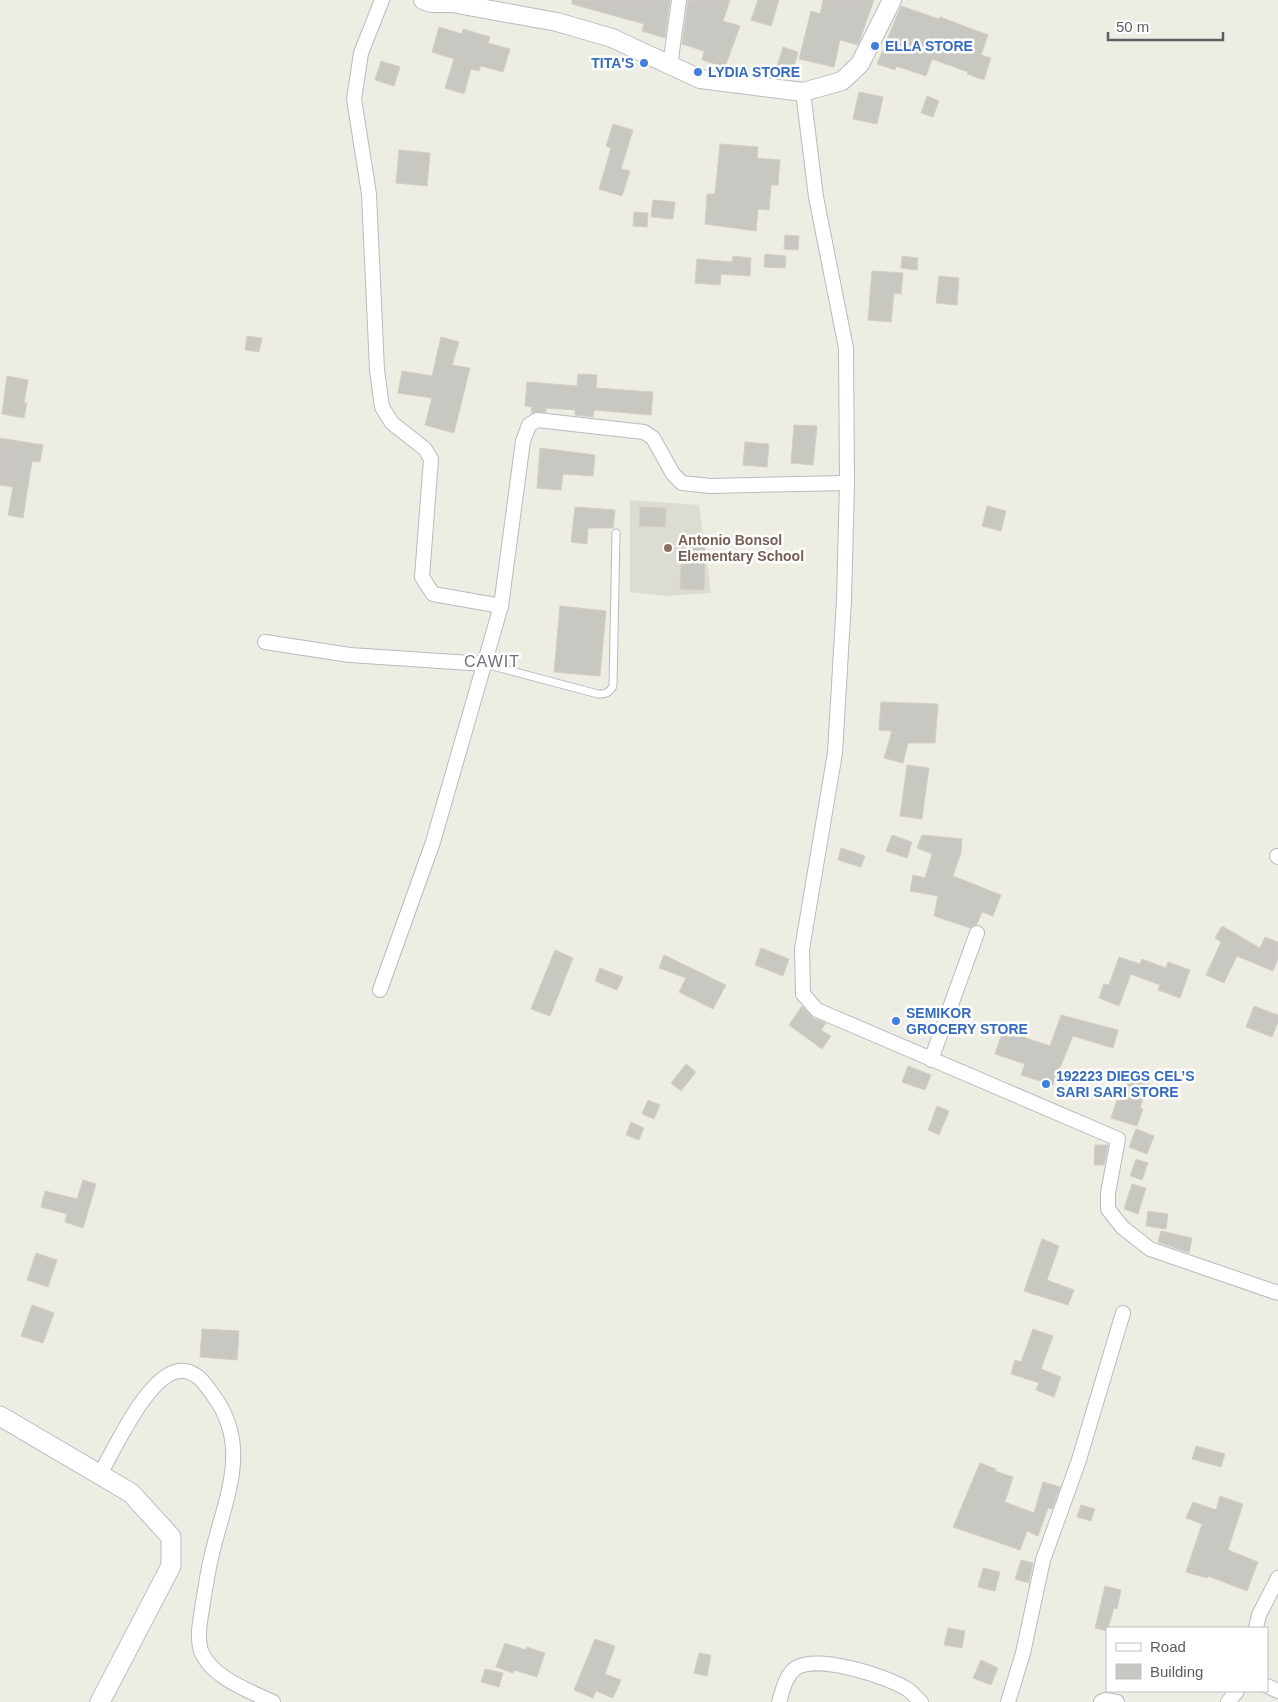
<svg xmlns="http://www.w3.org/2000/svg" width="1278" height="1702" font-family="Helvetica,sans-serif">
	<rect width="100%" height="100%" fill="#eeede4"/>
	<!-- education -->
	<path fill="#dddcd2" d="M630 500 699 505 711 593 665 596 630 592Z"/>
	<!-- building -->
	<g fill="#c9c7c1" stroke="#d2d0c3">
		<path d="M572 0H670L665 38 642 31 644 24 572 4Z"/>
		<path d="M688 0H730L723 21 740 26 725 67 702 60 704 51 682 44Z"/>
		<path d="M758 0H779L771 26 751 20Z"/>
		<path d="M823 0H874L858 45 840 40 834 67 799 59 811 11 820 14Z"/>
		<path d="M901 6 939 19 940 17 988 35 981 55 991 58 984 80 967 74 968 72 932 59 926 76 896 66 895 70 877 64Z"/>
		<path d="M439 27 462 34 463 29 490 37 488 43 510 49 503 72 481 66 479 71 471 69 464 94 445 88 454 59 432 52Z"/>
		<path d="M783 47 798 52 793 71 777 66Z"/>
		<path d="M381 61 400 67 394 86 375 80Z"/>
		<path d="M859 92 883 97 877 124 853 119Z"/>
		<path d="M927 96 939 101 933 117 921 113Z"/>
		<path d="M613 124 633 130 621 169 630 171 622 196 599 189 611 148 606 146Z"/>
		<path d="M720 144 758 147 757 158 780 160 778 185H771L769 210 758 209 756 231 705 224 707 194H715Z"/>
		<path d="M399 150 430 153 427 186 396 183Z"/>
		<path d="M653 200 675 202 673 219 651 217Z"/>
		<path d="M634 212 648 213 647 227 633 226Z"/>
		<path d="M785 235 799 236 798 250 784 249Z"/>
		<path d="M765 254 786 256 785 268 764 267Z"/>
		<path d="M733 256 751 258 750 276 721 274 720 285 695 283 697 259 732 262Z"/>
		<path d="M902 256 918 258 917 270 901 268Z"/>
		<path d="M872 271 903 273 901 294 894 293 891 322 868 320Z"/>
		<path d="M939 276 959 278 957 305 936 303Z"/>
		<path d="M247 336 262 338 259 352 245 350Z"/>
		<path d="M441 337 459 342 452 365 470 368 454 433 425 425 432 398 398 393 402 371 432 376Z"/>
		<path d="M578 374 597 375 596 388 653 392 651 415 594 410 593 417 575 415V410L546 408V412L531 413 532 407 525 406 527 382 577 386Z"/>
		<path d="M7 376 28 380 24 403H27L24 418 2 414Z"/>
		<path d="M794 425 817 426 813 465 791 463Z"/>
		<path d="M0 438 43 445 40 462 32 461 23 518 8 515 13 487 0 485Z"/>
		<path d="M745 442 769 444 767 467 743 465Z"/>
		<path d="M540 448 595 455 593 476 563 474 561 490 537 488Z"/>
		<path d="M987 506 1006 511 1001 531 982 526Z"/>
		<path d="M575 507 615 510 613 528H588L587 544 571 542Z"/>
		<path d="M640 507 666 508 665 527 639 526Z"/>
		<path d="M705 546 704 590 680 589 682 547Z"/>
		<path d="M560 606 606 611 600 676 554 672Z"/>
		<path d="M881 702 938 704 935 743H908L903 763 884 758 892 731 879 730Z"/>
		<path d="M907 765 929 768 922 819 900 816Z"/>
		<path d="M892 835 912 842 907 858 886 851Z"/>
		<path d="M922 835 962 839 961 853 953 876 1001 895 993 916 982 912 977 924 970 928 934 916 938 896 910 891 913 875 925 878 932 854 917 848Z"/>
		<path d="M841 848 865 856 861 867 838 860Z"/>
		<path d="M1222 926 1260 948 1265 937 1278 942V959L1273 971 1237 956 1224 983 1206 975 1221 942 1215 938Z"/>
		<path d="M761 948 789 959 783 976 755 965Z"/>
		<path d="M555 950 573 958 550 1016 531 1009Z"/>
		<path d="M664 955 726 985 713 1009 679 992 686 978 659 968Z"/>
		<path d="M1119 957 1140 964 1142 959 1166 968 1168 962 1190 970 1180 998 1158 990 1160 985 1131 974 1119 1006 1099 998 1104 984 1109 985Z"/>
		<path d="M600 968 623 977 617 990 595 981Z"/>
		<path d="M802 1006 813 1018 826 1023 821 1030 831 1036 822 1049 789 1025Z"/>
		<path d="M1254 1006 1278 1015V1022L1272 1037 1246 1027Z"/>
		<path d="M1061 1015 1118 1030 1113 1048 1073 1036 1053 1085 1021 1075 1025 1064 995 1054 1003 1030 1050 1046Z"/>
		<path d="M686 1064 696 1072 681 1091 671 1083Z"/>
		<path d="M908 1066 931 1075 925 1090 902 1082Z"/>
		<path d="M1131 1073 1150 1080 1140 1108 1143 1109 1137 1126 1111 1118 1117 1100 1120 1101Z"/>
		<path d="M648 1100 660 1105 654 1119 642 1114Z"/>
		<path d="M937 1106 949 1111 939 1135 928 1130Z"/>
		<path d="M631 1122 644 1128 639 1140 626 1135Z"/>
		<path d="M1136 1129 1154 1136 1147 1154 1129 1147Z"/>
		<path d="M1095 1145H1108L1104 1165H1094Z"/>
		<path d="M1136 1159 1148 1163 1142 1180 1130 1176Z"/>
		<path d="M83 1180 96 1184 83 1228 65 1222 67 1214 41 1207 45 1191 77 1199Z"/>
		<path d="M1132 1184 1146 1188 1138 1214 1124 1209Z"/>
		<path d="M1148 1211 1168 1214 1166 1229 1146 1226Z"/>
		<path d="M1161 1231 1192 1238 1189 1253 1158 1242Z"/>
		<path d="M1042 1239 1059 1246 1047 1280 1074 1290 1068 1305 1024 1291Z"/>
		<path d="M36 1253 57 1260 48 1287 27 1280Z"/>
		<path d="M32 1305 54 1313 43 1343 21 1336Z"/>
		<path d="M202 1329 239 1331 237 1360 200 1357Z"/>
		<path d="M1033 1329 1053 1336 1041 1369 1061 1377 1054 1397 1036 1390 1039 1383 1011 1374 1015 1360 1021 1362Z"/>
		<path d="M1196 1446 1225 1454 1221 1467 1192 1459Z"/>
		<path d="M980 1463 996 1469 995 1471 1013 1477 1005 1502 1034 1513 1043 1482 1060 1487 1052 1509 1048 1508 1038 1536 1027 1531 1020 1550 953 1527Z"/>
		<path d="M1220 1496 1243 1504 1228 1550 1258 1562 1247 1591 1208 1576 1207 1578 1186 1572 1202 1524 1186 1518 1193 1502 1216 1510Z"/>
		<path d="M1081 1505 1095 1509 1091 1521 1077 1517Z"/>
		<path d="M1021 1560 1033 1563 1029 1583 1015 1579Z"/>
		<path d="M983 1568 1000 1572 995 1591 978 1587Z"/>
		<path d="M1105 1586 1121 1590 1117 1609 1114 1608 1107 1631 1095 1628Z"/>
		<path d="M948 1628 965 1631 962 1648 944 1645Z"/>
		<path d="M595 1639 615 1646 605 1674 621 1680 613 1698 596 1691 593 1698 574 1690Z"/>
		<path d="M505 1643 526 1650 527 1647 545 1653 537 1677 514 1670 513 1673 496 1667Z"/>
		<path d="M699 1653 711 1655 707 1676 694 1673Z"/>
		<path d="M981 1660 998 1668 991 1685 973 1678Z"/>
		<path d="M485 1669 503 1673 499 1687 481 1682Z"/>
	</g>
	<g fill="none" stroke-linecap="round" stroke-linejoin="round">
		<defs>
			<path id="service" d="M485 664 598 694C606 694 609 693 613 686L616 533"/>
			<g id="minor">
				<path d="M382 0 361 53 354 99 369 194 377 370 382 407 392 423 425 449 431 459 422 577 433 594 501 606"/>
				<path d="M670 66 679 0"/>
				<path d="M803 92 816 197 846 348 847 483 844 600 835 753 802 949 803 994 817 1010 1118 1139 1108 1193V1209L1122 1227 1150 1249 1278 1293"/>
				<path d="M265 642 350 655 485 664"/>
				<path d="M1277 856 1278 857"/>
				<path d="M380 990 433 842 501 606 523 441 529 425 537 420 644 432 653 438 673 474 682 483 710 486 847 483"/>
				<path d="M931 1060 977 933"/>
				<path d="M100 1474C115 1449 151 1366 185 1371 198 1373 206 1385 213 1395 252 1447 225 1498 212 1554 208 1569 206 1586 203 1602 201 1618 196 1635 201 1651 211 1677 249 1691 273 1702"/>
				<path d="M1256 1628 1259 1615 1278 1578"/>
				<path d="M1267 1686 1278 1691"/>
				<path d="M779 1702C783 1690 785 1676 796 1668 818 1654 886 1676 907 1689 912 1692 916 1698 921 1702"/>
				<path d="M1008 1702 1023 1653 1043 1560 1078 1463 1123 1313"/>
				<path d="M1101 1702 1105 1700 1117 1702"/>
				<path d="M1228 1702 1237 1691"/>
			</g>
			<path id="tertiary" d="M423 0 431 3H452L557 22 612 38 700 79 803 92 842 81 860 64 892 0"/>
			<path id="secondary" d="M0 1416 131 1493 171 1537V1566L100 1702"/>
		</defs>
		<!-- service casing -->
		<use href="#service" stroke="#b9babf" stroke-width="9"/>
		<!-- minor casing -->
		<use href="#minor" stroke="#b9babf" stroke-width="16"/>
		<!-- tertiary casing -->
		<use href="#tertiary" stroke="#b9babf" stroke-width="20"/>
		<!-- secondary casing -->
		<use href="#secondary" stroke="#b9bbc1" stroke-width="21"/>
		<!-- service -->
		<use href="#service" stroke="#fff" stroke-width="7"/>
		<!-- minor -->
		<use href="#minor" stroke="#fff" stroke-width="14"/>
		<!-- tertiary -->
		<use href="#tertiary" stroke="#fff" stroke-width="18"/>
		<!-- secondary -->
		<use href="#secondary" stroke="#fff" stroke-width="19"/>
	</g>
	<!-- markers -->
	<g fill="#3f7fe0" stroke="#fff" stroke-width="2">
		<circle cx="875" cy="46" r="5"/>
		<circle cx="644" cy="63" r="5"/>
		<circle cx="698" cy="72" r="5"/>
		<circle cx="896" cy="1021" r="5"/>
		<circle cx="1046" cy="1084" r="5"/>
	</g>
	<circle fill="#8d6e63" stroke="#fff" stroke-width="2" cx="668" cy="548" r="5"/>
	<g text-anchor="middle" stroke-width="5" stroke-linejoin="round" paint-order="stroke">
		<!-- shop labels -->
		<g font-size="14" font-weight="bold" fill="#366cbe" stroke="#fff" text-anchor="start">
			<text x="885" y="51">ELLA STORE</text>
			<text x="634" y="68" text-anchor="end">TITA'S</text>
			<text x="708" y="77">LYDIA STORE</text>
			<text x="906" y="1018">SEMIKOR<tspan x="906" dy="16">GROCERY STORE</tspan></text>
			<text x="1056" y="1081">192223 DIEGS CEL’S<tspan x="1056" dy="16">SARI SARI STORE</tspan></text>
		</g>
		<!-- education labels -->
		<g font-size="14" font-weight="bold" fill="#785e54" stroke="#fff" text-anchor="start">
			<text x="678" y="545">Antonio Bonsol<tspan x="678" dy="16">Elementary School</tspan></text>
		</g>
		<!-- quarter labels -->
		<g font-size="16" letter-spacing="1" fill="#6d7076" stroke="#fff">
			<text x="492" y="667">CAWIT</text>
		</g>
	</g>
	<!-- legend -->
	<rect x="1106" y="1627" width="162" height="65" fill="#ffffff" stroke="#bebfc1"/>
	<rect x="1116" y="1643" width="25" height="8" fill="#ffffff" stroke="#bebfc1"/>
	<text x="1150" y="1652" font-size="15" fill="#5c5e64">Road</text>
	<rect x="1116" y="1664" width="25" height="15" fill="#c9c7c1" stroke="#bebfc1"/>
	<text x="1150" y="1677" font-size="15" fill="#5c5e64">Building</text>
	<!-- scale -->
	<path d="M1108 32v8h115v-8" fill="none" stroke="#5c5e64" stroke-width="2.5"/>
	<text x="1116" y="32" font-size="15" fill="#5c5e64" stroke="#ffffff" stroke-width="4" paint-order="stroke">50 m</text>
</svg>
